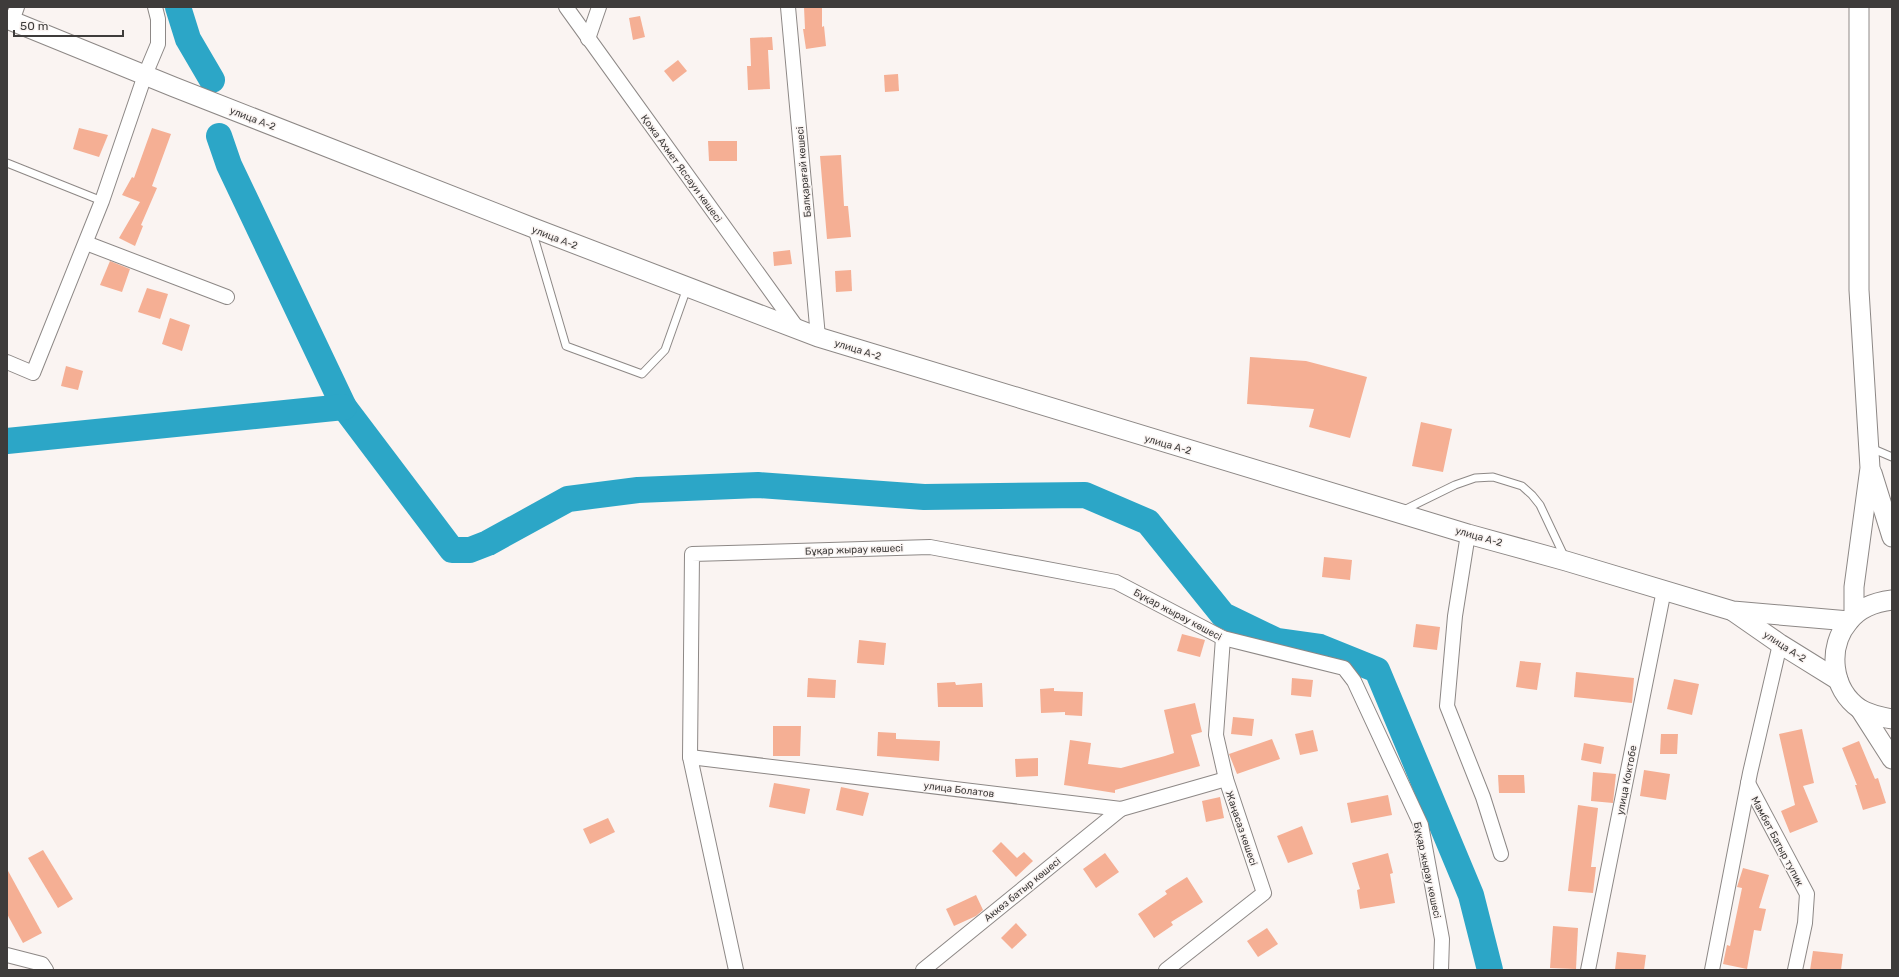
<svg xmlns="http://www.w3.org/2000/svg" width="1899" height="977" font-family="Rubik,sans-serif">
	<rect width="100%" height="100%" fill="#faf4f2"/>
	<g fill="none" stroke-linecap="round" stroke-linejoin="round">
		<!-- river -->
		<g stroke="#2ca6c7" stroke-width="26">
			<path d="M178 7 188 39 212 80"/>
			<path d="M219 136 229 165 344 407 452 550H470L488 543 568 499 638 490 758 485 924 497 1085 495 1148 522 1223 615 1277 641 1320 647 1377 670 1471 895 1490 970"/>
			<path d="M7 441 344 407"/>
		</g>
	</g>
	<!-- building -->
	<g fill="#f5af94">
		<path d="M804 7H822V27L824 26 826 46 806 49 803 29H805Z"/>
		<path d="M640 16 645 37 633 40 629 18Z"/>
		<path d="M772 37 773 50H768L770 89 748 90 747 66H751L750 38Z"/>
		<path d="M678 60 687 71 673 82 664 71Z"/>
		<path d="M898 74 899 91 885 92 884 75Z"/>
		<path d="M79 128 108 135 99 157 73 149Z"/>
		<path d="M152 128 171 134 152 186 157 188 141 225 143 226 135 246 119 238 140 202 122 195 132 177 134 178Z"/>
		<path d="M708 141H737V161H709Z"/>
		<path d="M841 155 844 206H848L851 237 827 239 820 156Z"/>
		<path d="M790 250 792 264 774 266 773 252Z"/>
		<path d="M110 261 130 269 122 292 100 285Z"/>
		<path d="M851 270 852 291 836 292 835 271Z"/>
		<path d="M147 288 168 294 160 319 138 312Z"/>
		<path d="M170 318 190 325 182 351 162 344Z"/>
		<path d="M1250 357 1306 361 1367 377 1350 438 1309 427 1314 409 1247 404Z"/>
		<path d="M66 366 83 371 78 390 61 386Z"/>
		<path d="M1421 422 1452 429 1443 472 1412 466Z"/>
		<path d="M1324 557 1352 560 1350 580 1322 577Z"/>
		<path d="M1416 624 1440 627 1437 650 1413 647Z"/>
		<path d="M1182 634 1205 640 1200 657 1177 651Z"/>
		<path d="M859 640 886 643 884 665 857 663Z"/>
		<path d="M1520 661 1541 663 1537 690 1516 687Z"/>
		<path d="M1576 672 1634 678 1632 703 1574 697Z"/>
		<path d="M808 678 836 680 835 698 807 697Z"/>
		<path d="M1292 678 1313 680 1311 697 1291 695Z"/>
		<path d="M1674 679 1699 684 1692 715 1667 709Z"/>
		<path d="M955 682 956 685 982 683 983 707H938L937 683Z"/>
		<path d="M1054 688V691L1083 692 1082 716 1065 715V712L1041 713 1040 689Z"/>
		<path d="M1195 703 1202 732 1191 735 1200 766 1115 790V793L1064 785 1070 740 1091 743 1088 764 1121 768 1165 756 1174 753 1164 710Z"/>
		<path d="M1233 717 1254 719 1252 736 1231 734Z"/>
		<path d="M773 726H801L800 756H773Z"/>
		<path d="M1802 729 1814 783 1803 786 1818 822 1790 833 1781 811 1795 805 1779 734Z"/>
		<path d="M1313 730 1318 751 1300 755 1295 734Z"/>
		<path d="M878 732 896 733V739L940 741 939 761 877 756Z"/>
		<path d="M1661 734H1678L1677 754H1660Z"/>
		<path d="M1272 739 1280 759 1237 774 1229 754Z"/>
		<path d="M1859 741 1875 779 1878 778 1886 803 1863 810 1855 785H1857L1842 748Z"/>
		<path d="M1584 743 1604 747 1601 764 1581 760Z"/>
		<path d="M1038 758V776L1016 777 1015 759Z"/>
		<path d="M1644 770 1670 774 1666 800 1640 796Z"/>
		<path d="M1593 772 1616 774 1613 803 1591 801Z"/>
		<path d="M1498 775H1524L1525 793H1499Z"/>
		<path d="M774 783 810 789 805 814 769 807Z"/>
		<path d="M841 787 869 793 863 816 836 810Z"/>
		<path d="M1388 795 1392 815 1351 823 1347 803Z"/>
		<path d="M1220 797 1224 818 1206 822 1202 801Z"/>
		<path d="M1578 805 1598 808 1591 867H1596L1593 893 1568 891Z"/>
		<path d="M608 818 615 832 590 844 583 829Z"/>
		<path d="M1302 826 1313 854 1288 863 1277 836Z"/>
		<path d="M1001 842 1017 858 1024 852 1033 861 1016 877 992 851Z"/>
		<path d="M43 850 73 899 58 908 28 858Z"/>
		<path d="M1105 853 1119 872 1096 888 1083 869Z"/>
		<path d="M1388 853 1393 873 1390 874 1395 903 1360 909 1357 890 1360 889 1352 863Z"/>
		<path d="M1743 868 1769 875 1759 908 1766 909 1761 931 1754 930 1747 969 1723 964 1727 945 1730 946 1742 888 1737 887Z"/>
		<path d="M7 869 42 933 23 943 7 914Z"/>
		<path d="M1187 877 1203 902 1171 922 1173 925 1154 938 1138 914 1167 894 1165 891Z"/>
		<path d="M976 895 983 910 976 916 954 926 946 909Z"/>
		<path d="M1016 923 1027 935 1012 949 1001 938Z"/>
		<path d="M1553 926 1578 928 1576 969 1550 968Z"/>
		<path d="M1267 928 1278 944 1258 957 1247 941Z"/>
		<path d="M1813 951 1843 954 1841 970H1810Z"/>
		<path d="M1617 952 1646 955 1644 970H1615Z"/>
	</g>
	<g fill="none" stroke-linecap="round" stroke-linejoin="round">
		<defs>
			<g id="lane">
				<path d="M7 163 102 201"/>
				<path d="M532 230 566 346 642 374 665 350 687 288"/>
				<path d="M1871 448 1892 457"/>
				<path d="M1404 510 1455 485 1475 478 1493 477 1522 486 1532 495 1540 505 1565 558"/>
			</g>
			<g id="street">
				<path d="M566 7 798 329"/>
				<path d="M788 7 818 337"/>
				<path d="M12 21 17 7"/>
				<path d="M588 39 599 7"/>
				<path d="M86 243 227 297"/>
				<path d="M7 362 33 373 102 201 145 75 158 44V19L155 7"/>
				<path d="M1468 534 1455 616 1447 706 1483 797 1501 854"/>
				<path d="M690 757 1121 809 1226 779"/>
				<path d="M1748 783 1807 894 1805 923 1795 970"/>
				<path d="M7 955 42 964 46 970"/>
				<path d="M736 970 690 757 692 554 930 547 1116 582 1223 638 1344 668 1354 681 1421 825 1442 939 1441 970"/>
				<path d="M923 970 1121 809"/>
				<path d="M1166 970 1264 893 1226 779 1216 735 1223 638"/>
				<path d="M1588 970 1664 590"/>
				<path d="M1712 970 1750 773 1780 644"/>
			</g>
			<g id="secondary">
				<path d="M7 19 174 87 531 227 818 337 1468 534 1566 561 1733 611 1849 621"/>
				<path d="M1872 473 1892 537"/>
				<path d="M1892 600C1876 602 1859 608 1849 621 1827 647 1831 689 1860 709 1870 715 1881 717 1892 719"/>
				<path d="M1734 612 1780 644 1838 680"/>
				<path d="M1854 615V587L1870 468 1859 290V7"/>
				<path d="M1860 709 1892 759"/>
			</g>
		</defs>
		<!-- lane casing -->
		<use href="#lane" stroke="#8d8886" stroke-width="9"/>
		<!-- street casing -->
		<use href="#street" stroke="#8d8886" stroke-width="16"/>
		<!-- secondary casing -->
		<use href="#secondary" stroke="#8d8886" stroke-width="21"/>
		<!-- lane -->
		<use href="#lane" stroke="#fff" stroke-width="7"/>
		<!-- street -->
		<use href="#street" stroke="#fff" stroke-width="14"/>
		<!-- secondary -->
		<use href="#secondary" stroke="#fff" stroke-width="19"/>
	</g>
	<g text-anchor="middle" stroke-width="3" stroke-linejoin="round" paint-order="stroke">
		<!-- street labels -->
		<g font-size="10" fill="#3e3c3b" stroke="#faf4f2">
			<text transform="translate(253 118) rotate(21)" y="4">улица А-2</text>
			<text transform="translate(682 168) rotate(54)" y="4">Қожа Ахмет Яссауи көшесі</text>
			<text transform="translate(803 172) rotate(-95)" y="4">Балқарағай көшесі</text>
			<text transform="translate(555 237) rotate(21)" y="4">улица А-2</text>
			<text transform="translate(858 349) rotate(17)" y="4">улица А-2</text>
			<text transform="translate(1168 444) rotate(16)" y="4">улица А-2</text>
			<text transform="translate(1479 536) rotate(16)" y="4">улица А-2</text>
			<text transform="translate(854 549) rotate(-2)" y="4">Бұқар жырау көшесі</text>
			<text transform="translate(1178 614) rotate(28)" y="4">Бұқар жырау көшесі</text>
			<text transform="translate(1785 646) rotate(33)" y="4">улица А-2</text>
			<text transform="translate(1626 780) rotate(-79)" y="4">улица Коктобе</text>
			<text transform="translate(959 789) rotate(7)" y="4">улица Болатов</text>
			<text transform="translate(1242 828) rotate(71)" y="4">Жаңасаз көшесі</text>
			<text transform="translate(1778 841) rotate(62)" y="4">Мамбет Батыр тупик</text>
			<text transform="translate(1428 870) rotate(78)" y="4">Бұқар жырау көшесі</text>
			<text transform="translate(1022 889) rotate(-39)" y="4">Аккөз батыр көшесі</text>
		</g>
	</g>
	<!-- border -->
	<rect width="1899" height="977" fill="none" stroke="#3e3c3b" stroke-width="16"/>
	<!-- scale -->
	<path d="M14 30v6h109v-6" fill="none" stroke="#3e3c3b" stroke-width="2"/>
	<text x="20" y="30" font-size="12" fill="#3e3c3b" stroke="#faf4f2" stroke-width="3" paint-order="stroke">50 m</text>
</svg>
